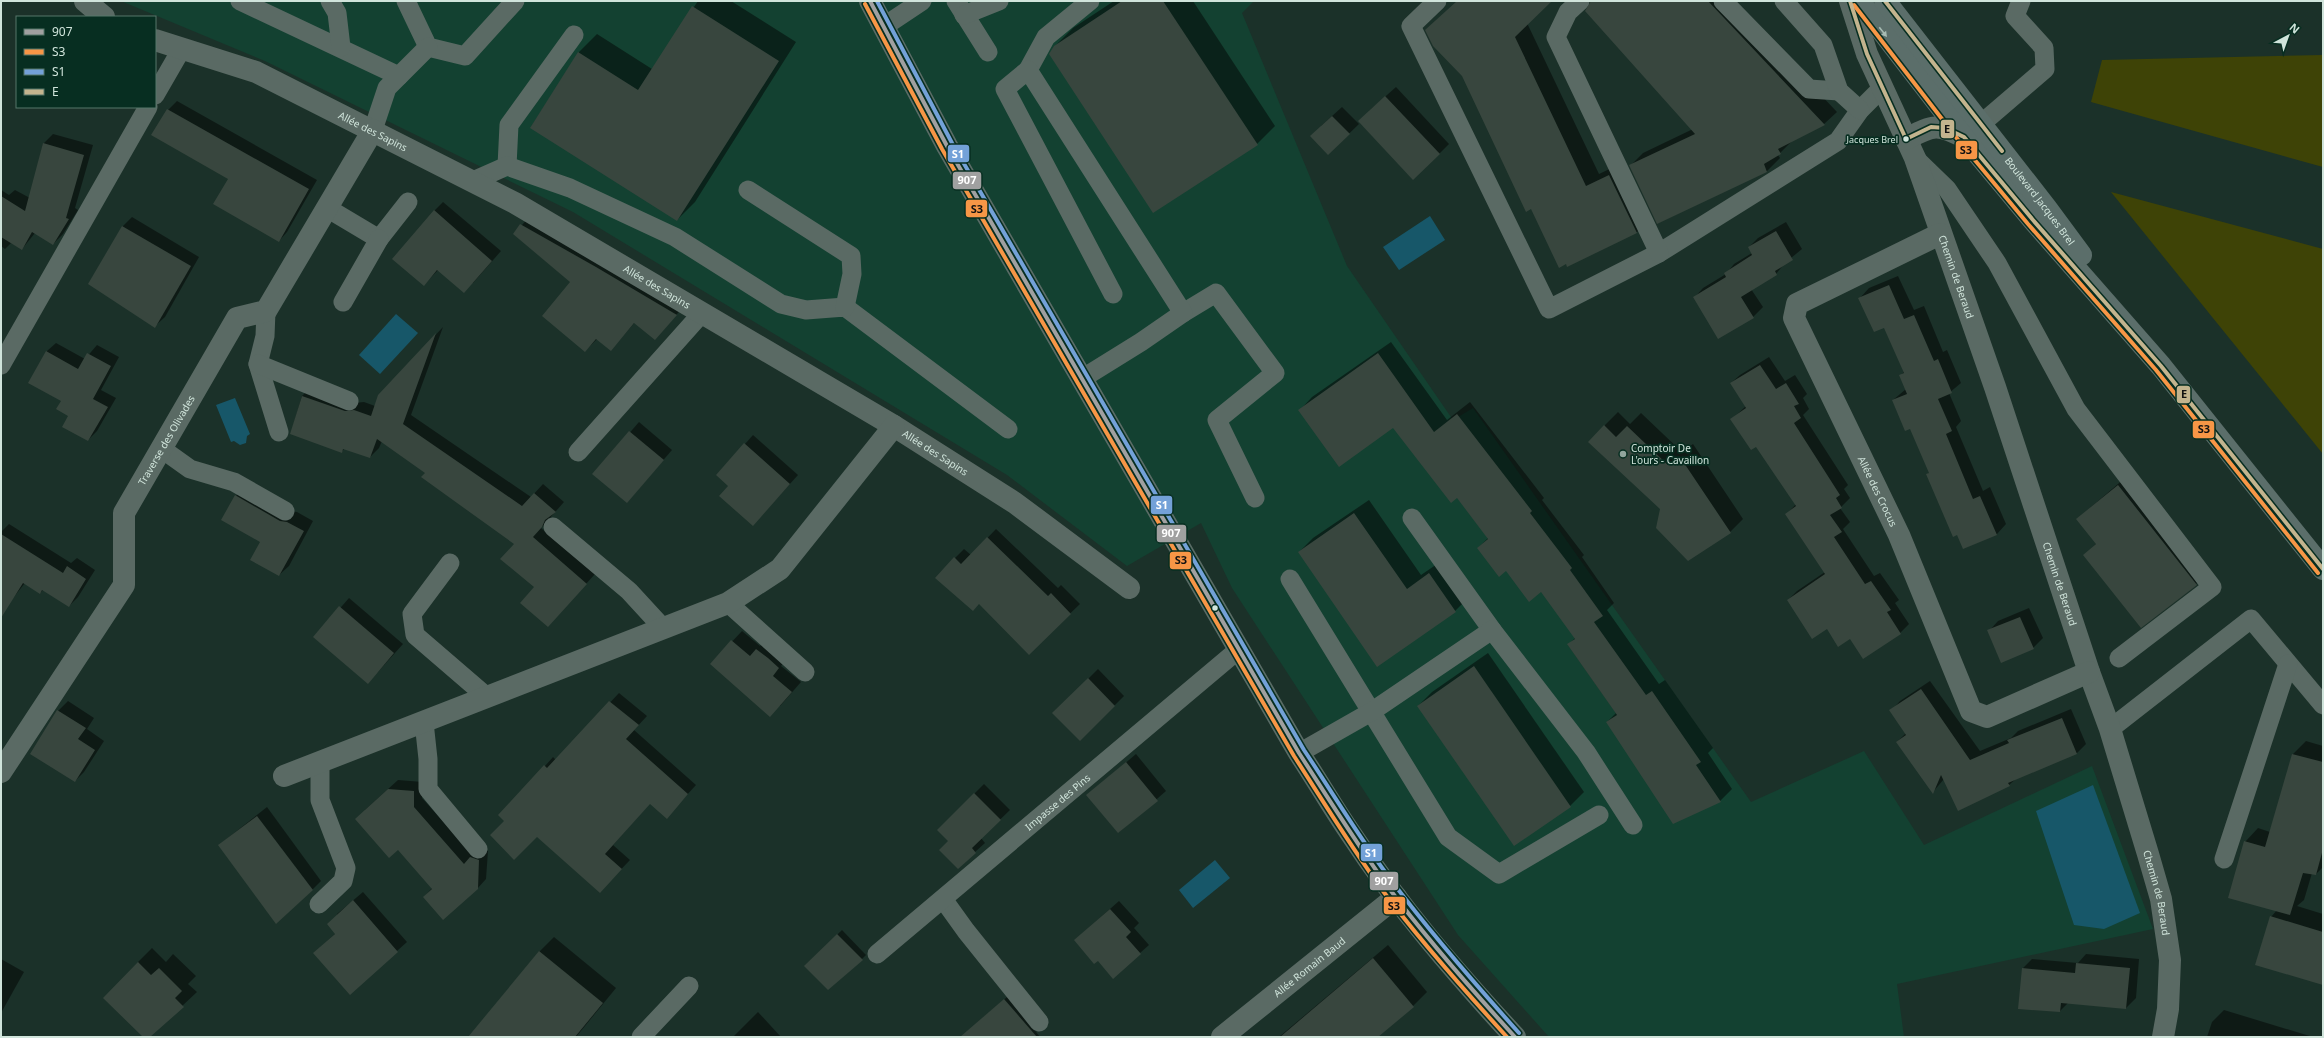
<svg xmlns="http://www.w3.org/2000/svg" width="2324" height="1038" font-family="'Noto Sans',sans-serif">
	<rect width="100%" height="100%" fill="#1b3129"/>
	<!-- built -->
	<path fill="#134131" d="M121 1H1254L1242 13 1347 266 1453 420 1473 408 1751 802 1864 751 1924 845 2092 766 2153 929 1897 984 1904 1037H1549L1458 935 1232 588 1201 523 1127 566 1007 475 573 212 265 61Z"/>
	<!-- green -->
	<g fill="#3e4306">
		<path d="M2323 55V167L2091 102 2102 60Z"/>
		<path d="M2111 192 2323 249V454Z"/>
	</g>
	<!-- water -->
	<g fill="#175769">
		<path d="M1430 216 1445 240 1399 270 1383 247Z"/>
		<path d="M396 314 418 333 380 374 359 355Z"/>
		<path d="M235 398 250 434 247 436 246 443 240 445 234 441 231 442 216 405Z"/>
		<path d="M2093 785 2140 913 2104 929 2074 925 2036 811Z"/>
		<path d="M1215 860 1230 878 1193 908 1179 890Z"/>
	</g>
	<!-- shadow -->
	<g fill="#0007">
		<path d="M698 1H731L796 42 695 202 677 220 531 127 579 52 597 34 652 69Z"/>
		<path d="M1114 1H1193L1275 126 1257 144 1054 47 1073 28Z"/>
		<path d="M1457 1H1551L1527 23 1599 174 1622 163 1650 220 1637 232 1567 265Z"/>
		<path d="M1591 1H1732L1837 112 1824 124 1793 140 1778 155 1780 158 1767 171 1658 223 1631 165 1643 153 1693 129Z"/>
		<path d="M1396 87 1449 144 1439 154 1369 111Z"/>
		<path d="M177 101 317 180 287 232 279 241 229 178 168 110Z"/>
		<path d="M1342 107 1359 124 1328 154 1321 126Z"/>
		<path d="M53 134 93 145 75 208 78 210 63 234 53 244 35 233 22 249 11 243 5 249 1 246V190L9 195 15 190 30 198 43 144Z"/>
		<path d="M443 202 501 251 473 283 438 270 424 285 434 211Z"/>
		<path d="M530 216 684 306 655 339 635 322 611 350 597 339 585 351 571 282 514 234Z"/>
		<path d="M132 217 199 257 165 317 155 326 122 227Z"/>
		<path d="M1786 222 1802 249 1785 263 1776 274 1751 289 1763 307 1753 317 1694 298 1703 288 1726 274 1734 264 1752 253 1749 247 1758 238Z"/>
		<path d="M1898 276 1914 310 1924 306 1943 352 1947 350 1961 383 1949 393 1961 421 1956 427 1983 491 1990 487 2006 524 1997 534 1964 548 1928 474 1930 472 1910 427 1893 400 1906 389 1900 376 1904 372 1885 326 1860 298 1869 288Z"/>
		<path d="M443 327 411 415 531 497 543 484 564 502 541 528 595 574 548 626 535 587 515 543 426 473 382 441 379 448 370 457 345 448 342 451 291 433 302 396 311 387 354 403 364 402 375 406 379 395Z"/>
		<path d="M1391 342 1447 420 1470 402 1544 498 1542 500 1584 555 1582 557 1614 603 1607 610 1659 684 1665 680 1713 748 1708 753 1732 789 1720 801 1607 722 1616 713 1568 645 1575 638 1542 591 1507 570 1478 548 1488 538 1457 497 1394 427 1300 410 1312 397Z"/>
		<path d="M56 343 85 359 97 345 119 357 101 390 116 398 97 431 88 440 70 415 62 401 30 383 47 351Z"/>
		<path d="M1769 357 1785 381 1795 375 1807 394 1803 398 1809 409 1803 415 1848 485 1844 489 1850 498 1840 508 1850 522 1843 529 1874 576 1880 573 1899 600 1895 603 1909 624 1900 633 1850 638 1827 628 1788 600 1797 591 1825 572 1787 514 1796 504 1757 445 1732 419 1746 406 1731 383 1740 375Z"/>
		<path d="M1618 412 1630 424 1641 413 1682 452 1693 444 1743 519 1730 532 1661 509 1604 426Z"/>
		<path d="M639 422 672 450 627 502 594 474Z"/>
		<path d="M753 435 798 475 761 516 730 485 745 444Z"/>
		<path d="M2132 472 2210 570 2196 584 2084 555 2097 543 2077 519Z"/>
		<path d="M245 486 289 511 297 512 313 521 289 566 279 575 236 496Z"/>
		<path d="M1369 500 1421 575 1443 560 1469 597 1455 611 1299 552 1313 538Z"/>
		<path d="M9 524 71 563 77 558 95 570 78 597 69 606 43 590 40 593 25 583 9 603 1 598V532Z"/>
		<path d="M996 529 1058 588 1061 585 1080 604 1029 653 955 558 964 549 971 555Z"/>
		<path d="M349 598 403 644 377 673 315 637Z"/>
		<path d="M2029 608 2043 638 2033 648 1989 631 1998 621Z"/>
		<path d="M742 631 760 646 766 640 788 658 781 666 801 682 780 706 711 664Z"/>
		<path d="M1488 653 1584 792 1570 806 1418 706 1432 692Z"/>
		<path d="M1098 669 1124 696 1080 740 1054 713Z"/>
		<path d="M1930 681 1980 751 2011 738 2018 731 2071 709 2086 744 2077 753 2017 778 2009 785 1944 779 1933 792 1897 742 1906 733 1891 711 1900 701Z"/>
		<path d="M619 693 647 716 634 730 696 785 675 808 650 803 613 845 630 860 608 883 537 836 506 821 545 766 553 757 556 760Z"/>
		<path d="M68 701 94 718 87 729 104 741 84 772 75 781 58 711Z"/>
		<path d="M2306 741 2323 746V867L2316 874 2312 873 2304 900 2297 906 2323 914V984L2271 917 2277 910 2245 842 2258 828 2270 832 2293 754Z"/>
		<path d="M1136 754 1166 791 1119 832 1088 795Z"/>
		<path d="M398 780 423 782 422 798 473 855 480 848 488 851 486 879 477 889 424 897 432 888 365 810Z"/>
		<path d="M984 784 1010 810 981 838 985 843 975 852 949 841 938 830Z"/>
		<path d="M267 807 321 881 312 890 219 845Z"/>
		<path d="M363 892 407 942 350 993 314 953 336 933 337 914Z"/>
		<path d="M1119 901 1139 923 1134 928 1149 945 1140 953 1098 959 1075 940Z"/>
		<path d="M842 930 866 955 862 959 805 966Z"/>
		<path d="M554 937 616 988 576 1037H482L474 1031 540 951Z"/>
		<path d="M1388 945 1427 992 1413 1006 1376 1037H1279Z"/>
		<path d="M152 948 166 962 173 954 196 976 188 984 197 992 149 1037H144L138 962Z"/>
		<path d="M2086 954 2139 959 2136 998 2126 1008 2068 1003 2060 1011 2023 968 2032 959 2078 963Z"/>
		<path d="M1 959 24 972 1 1013Z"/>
		<path d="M1014 991 1033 1028 1040 1037H974L978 1022Z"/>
		<path d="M2224 1010 2313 1037H2207L2212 1022Z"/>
		<path d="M758 1012 781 1037H733Z"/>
	</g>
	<!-- building -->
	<g fill="#38463e">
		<path d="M1122 1H1163L1258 145 1153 213 1049 54 1054 46Z"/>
		<path d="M1457 1H1552L1515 37 1586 186 1609 175 1637 233 1567 267 1566 264 1559 268 1531 209 1526 212 1462 76 1433 46 1425 30Z"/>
		<path d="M1591 1H1708L1825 125 1778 149 1781 154 1764 164 1767 172 1657 224 1629 165 1695 134 1585 11Z"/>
		<path d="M692 6 779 61 677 221 530 128 578 52 638 90Z"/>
		<path d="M1385 96 1440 154 1413 180 1358 121Z"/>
		<path d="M167 109 309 189 279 242 213 204 228 179 151 135Z"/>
		<path d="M1332 116 1350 134 1328 155 1310 136Z"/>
		<path d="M43 143 84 155 66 218 69 219 53 245 32 232 22 250 1 237V196L25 211Z"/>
		<path d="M434 210 492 261 464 293 437 270 424 286 392 259Z"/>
		<path d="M520 224 596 267 677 315 655 340 634 323 611 351 596 339 585 352 542 316 570 282 513 234Z"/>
		<path d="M122 226 191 266 155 328 88 284Z"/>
		<path d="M1776 231 1793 260 1775 271 1777 275 1741 297 1754 318 1718 339 1693 297 1726 277 1724 273 1752 255 1748 247Z"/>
		<path d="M1889 285 1904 319 1914 315 1934 361 1938 359 1952 393 1938 399 1952 431 1946 434 1973 499 1980 496 1997 535 1963 549 1957 535 1953 537 1926 474 1929 473 1910 429 1905 431 1892 400 1907 394 1899 375 1904 373 1884 328 1874 332 1858 298Z"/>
		<path d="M436 333 403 424 522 506 534 493 556 512 545 520 542 527 533 537 587 584 548 627 520 603 534 587 500 559 514 544 421 477 425 473 377 439 370 458 343 449 342 453 290 434 302 396 345 411 354 410 371 416 378 395Z"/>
		<path d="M46 351 78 369 87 353 111 366 93 399 108 407 88 441 62 427 68 416 56 409 61 401 28 383Z"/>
		<path d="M1378 353 1434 432 1457 414 1532 511 1530 513 1572 568 1570 570 1603 616 1594 622 1646 695 1652 691 1701 762 1696 765 1721 802 1673 824 1606 722 1617 715 1567 644 1575 639 1541 592 1529 602 1506 571 1499 577 1477 548 1488 539 1457 498 1451 503 1393 428 1339 467 1298 410Z"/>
		<path d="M1760 365 1776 389 1786 383 1799 404 1794 406 1801 418 1794 423 1840 495 1836 498 1842 508 1830 515 1842 532 1834 537 1865 584 1871 581 1891 610 1887 612 1901 634 1863 659 1850 639 1838 647 1827 629 1812 639 1787 600 1825 574 1785 514 1796 506 1756 447 1751 450 1730 419 1746 408 1730 383Z"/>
		<path d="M1604 425 1616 437 1627 426 1668 465 1680 457 1731 533 1688 561 1656 528 1660 509 1588 442Z"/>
		<path d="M629 431 664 460 627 503 592 474Z"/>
		<path d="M744 443 790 484 753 526 719 496 728 486 716 475Z"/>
		<path d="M2118 485 2197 585 2141 628 2083 555 2096 544 2076 519Z"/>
		<path d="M235 495 280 521 287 522 304 531 279 576 250 560 260 542 221 520Z"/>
		<path d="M1354 513 1407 589 1429 573 1456 612 1377 667 1298 552Z"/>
		<path d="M1 534 63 573 67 566 86 579 69 607 42 590 40 594 23 583 1 618Z"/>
		<path d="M987 537 1048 596 1051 593 1071 614 1029 655 979 604 973 611 935 578 954 557 961 564Z"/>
		<path d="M339 606 394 653 368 684 313 637Z"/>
		<path d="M2020 617 2034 649 2001 663 1987 630Z"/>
		<path d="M731 640 750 656 756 649 768 658 779 668 773 676 792 692 770 717 710 664Z"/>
		<path d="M1474 666 1571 807 1514 846 1417 706Z"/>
		<path d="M1088 678 1115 706 1080 741 1052 713Z"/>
		<path d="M1921 689 1970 760 2009 743 2007 740 2062 718 2077 754 2008 783 2010 786 1958 811 1941 775 1933 794 1896 742 1906 735 1889 710Z"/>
		<path d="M609 701 639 725 626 739 688 794 667 819 650 804 605 854 622 869 600 893 537 837 514 860 490 835 504 821 498 815 544 765 547 768Z"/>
		<path d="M57 710 86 728 78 739 95 750 75 782 30 754Z"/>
		<path d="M2292 754 2323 762V849L2316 875 2303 873 2290 915 2228 898 2244 841 2265 847Z"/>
		<path d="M1126 762 1158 801 1118 833 1086 795Z"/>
		<path d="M388 789 414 791V807L464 864 470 857 479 860 478 889 443 920 423 897 432 889 398 850 389 858 355 819Z"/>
		<path d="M974 793 1001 820 972 848 976 853 958 869 939 850 948 841 937 830Z"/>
		<path d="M257 816 313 890 276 924 218 845Z"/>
		<path d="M353 900 398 952 350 995 313 953 335 934 327 924Z"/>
		<path d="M1110 909 1131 932 1126 937 1141 954 1113 979 1098 961 1094 964 1074 940Z"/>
		<path d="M2270 916 2323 932V985L2255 965Z"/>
		<path d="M837 934 863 960 828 990 804 966Z"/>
		<path d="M539 951 603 1003 575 1037H468Z"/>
		<path d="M1373 958 1414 1007 1378 1037H1280Z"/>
		<path d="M138 962 151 975 159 968 182 991 175 998 184 1007 150 1037H143L103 998Z"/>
		<path d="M2076 963 2130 968 2126 1009 2061 1003 2060 1012 2018 1009 2022 968 2075 973Z"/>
		<path d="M1004 999 1037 1037H960Z"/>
	</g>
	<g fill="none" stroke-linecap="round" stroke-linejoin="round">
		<!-- lane -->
		<g stroke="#5a6a64" stroke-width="19">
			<path d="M240 1 399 76"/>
			<path d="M330 1 337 13 341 47"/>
			<path d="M406 1 428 47 465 56 515 1"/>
			<path d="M956 1 988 52"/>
			<path d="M1437 1 1411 26 1549 309 1659 253 1838 141 1860 110 1882 88"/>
			<path d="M1580 1 1568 12 1556 37 1659 253"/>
			<path d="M1723 1 1809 89 1839 91"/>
			<path d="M1784 1 1823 45 1839 91 1860 110"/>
			<path d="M964 15 999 1"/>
			<path d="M883 27 922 1"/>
			<path d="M1028 70 1046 37 1090 1"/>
			<path d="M155 95 181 50"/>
			<path d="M1981 124 2045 69 2044 48 2015 16 2021 1"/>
			<path d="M373 130 387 88 428 47"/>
			<path d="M1915 158 1947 189 1997 263 2076 409 2212 587 2119 658"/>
			<path d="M507 166 509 125 574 35"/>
			<path d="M473 181 507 166 570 188 675 237 781 304 806 310 845 307 1008 429"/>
			<path d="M748 190 851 256 852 274 845 307"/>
			<path d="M327 208 379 239 408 202"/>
			<path d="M343 302 379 239"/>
			<path d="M266 311 265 336 258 364 279 432"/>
			<path d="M1183 313 1216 293 1275 373 1217 420 1255 498"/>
			<path d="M258 364 349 401"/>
			<path d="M1 365 148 107"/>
			<path d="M1083 378 1141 342 1183 313 1028 70 1005 89 1113 294"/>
			<path d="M162 449 190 469 234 482 285 511"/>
			<path d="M578 452 702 313"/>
			<path d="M1412 518 1492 630 1586 752 1633 825"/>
			<path d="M553 527 629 591 663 628"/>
			<path d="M450 563 412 614 415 635 487 697"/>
			<path d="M1290 579 1448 837 1499 874 1599 815"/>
			<path d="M728 603 805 672"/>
			<path d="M424 722 428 759V789L478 849"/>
			<path d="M2110 729 2251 619 2323 705"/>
			<path d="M1299 753 1371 712 1492 630"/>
			<path d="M2224 859 2288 664"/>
			<path d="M943 899 966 931 1039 1022"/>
			<path d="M319 904 343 881 346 868 320 800V762"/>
			<path id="s1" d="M877 954 1238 650"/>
			<path d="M641 1037 689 986"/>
		</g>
		<!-- street -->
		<g stroke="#5a6a64" stroke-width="22">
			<path d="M85 1 104 17"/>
			<path id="s2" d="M1850 1 1867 54 1915 158 1995 387 2089 672 2110 729 2148 854 2161 899 2170 960 2168 1009 2163 1037"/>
			<path id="s3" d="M155 40 256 72 515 203 894 426 1015 503 1129 588"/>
			<path d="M1906 139C1934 125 1936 123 1964 137"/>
			<path id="s4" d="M1940 234 1797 304 1794 318 1899 535 1971 711 1987 717 2089 672"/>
			<path id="s5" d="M1 772 124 585V513L237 318 266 311 373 130"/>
			<path d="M284 776 728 603 780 569 894 426"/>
			<path id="s6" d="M1222 1037 1396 897"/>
		</g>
		<!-- secondary -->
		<path stroke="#5a6c66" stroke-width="22" d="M870 1 947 146 1299 753C1317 780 1333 808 1351 834 1399 907 1456 973 1515 1037"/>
		<!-- primary -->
		<g stroke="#5b6e6a" stroke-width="22">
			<path d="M1859 1 1964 137 2033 220 2161 366 2323 569"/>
			<path id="s7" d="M1885 1 2047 209 2081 255"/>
		</g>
		<defs>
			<path id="bus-1" d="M870 1 947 146 1299 753C1328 798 1356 843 1388 887 1427 939 1471 989 1515 1037"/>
			<g id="bus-2">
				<path d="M865 4 942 149 1294 756C1323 801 1351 847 1383 891 1421 942 1464 990 1507 1037"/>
				<path d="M1854 5 1959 141 2028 224 2156 370 2318 573"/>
			</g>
			<path id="bus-3" d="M877 1 952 143 1304 750C1334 795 1361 841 1394 884 1433 936 1476 985 1519 1033"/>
			<g id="bus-4">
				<path d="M1850 1 1867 54 1906 139 1931 127 1945 128 1964 137 2033 220 2161 366 2323 569"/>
				<path d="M1885 1 2002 151"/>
			</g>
		</defs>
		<!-- bus-1 casing -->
		<use href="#bus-1" stroke="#072e21" stroke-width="7"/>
		<!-- bus-2 casing -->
		<use href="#bus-2" stroke="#072e21" stroke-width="7"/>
		<!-- bus-3 casing -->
		<use href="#bus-3" stroke="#072e21" stroke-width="7"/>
		<!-- bus-4 casing -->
		<use href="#bus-4" stroke="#072e21" stroke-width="7"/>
		<!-- bus-1 -->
		<use href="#bus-1" stroke="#a0a0a0" stroke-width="4"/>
		<!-- bus-2 -->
		<use href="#bus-2" stroke="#f79646" stroke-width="4"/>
		<!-- bus-3 -->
		<use href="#bus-3" stroke="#73a1d8" stroke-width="4"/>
		<!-- bus-4 -->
		<use href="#bus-4" stroke="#c3b48e" stroke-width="4"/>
	</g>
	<!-- one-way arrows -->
	<defs><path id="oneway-solid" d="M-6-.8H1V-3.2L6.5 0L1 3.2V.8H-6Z"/></defs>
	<use fill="#a7bbb3" href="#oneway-solid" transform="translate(1883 32) rotate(52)"/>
	<!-- markers -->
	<g fill="#d0e4db" stroke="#072e21" stroke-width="1.5">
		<circle cx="1906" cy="139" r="3.5"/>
		<circle cx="1215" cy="608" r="3.5"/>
	</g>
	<circle fill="#91a59d" stroke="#072e21" stroke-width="1.5" cx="1623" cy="454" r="4"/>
	<g text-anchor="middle" stroke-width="3.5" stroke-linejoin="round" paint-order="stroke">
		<!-- bus labels -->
		<g font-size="9" fill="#d0e4db" stroke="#072e21" text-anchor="end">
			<text x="1898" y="143">Jacques Brel</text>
		</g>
		<!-- street labels -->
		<g font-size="10" fill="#d0e4db" stroke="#072e21">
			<text dy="4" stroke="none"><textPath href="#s3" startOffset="237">Allée des Sapins</textPath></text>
			<text dy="4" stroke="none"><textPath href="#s7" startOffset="253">Boulevard Jacques Brel</textPath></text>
			<text dy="4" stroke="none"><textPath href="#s2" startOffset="296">Chemin de Beraud</textPath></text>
			<text dy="4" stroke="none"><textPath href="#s3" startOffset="561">Allée des Sapins</textPath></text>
			<text dy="4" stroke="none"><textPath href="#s5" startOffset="380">Traverse des Olivades</textPath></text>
			<text dy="4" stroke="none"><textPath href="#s3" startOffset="885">Allée des Sapins</textPath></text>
			<text dy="4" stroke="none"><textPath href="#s4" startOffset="366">Allée des Crocus</textPath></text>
			<text dy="4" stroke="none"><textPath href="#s2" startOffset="620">Chemin de Beraud</textPath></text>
			<text dy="4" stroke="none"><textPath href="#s1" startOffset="236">Impasse des Pins</textPath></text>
			<text dy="4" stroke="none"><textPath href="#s2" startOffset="944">Chemin de Beraud</textPath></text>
			<text dy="4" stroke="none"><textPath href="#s6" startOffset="112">Allée Romain Baud</textPath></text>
		</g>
		<!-- poi labels -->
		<g font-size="10" fill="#d0e4db" stroke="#072e21" text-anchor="start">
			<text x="1631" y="452">Comptoir De<tspan x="1631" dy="12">L'ours - Cavaillon</tspan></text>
		</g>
	</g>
	<g stroke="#072e21" stroke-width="1.5">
		<rect x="1940" y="119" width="15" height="20" rx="4" fill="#c3b48e"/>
		<rect x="1955" y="140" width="23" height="20" rx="4" fill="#f79646"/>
		<rect x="947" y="144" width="23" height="19" rx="4" fill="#73a1d8"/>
		<rect x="952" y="171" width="30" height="19" rx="4" fill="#a0a0a0"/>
		<rect x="965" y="199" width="23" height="19" rx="4" fill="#f79646"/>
		<rect x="2176" y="385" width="15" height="19" rx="4" fill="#c3b48e"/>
		<rect x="2192" y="420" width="23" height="19" rx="4" fill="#f79646"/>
		<rect x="1150" y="495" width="23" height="20" rx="4" fill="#73a1d8"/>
		<rect x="1156" y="524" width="31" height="19" rx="4" fill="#a0a0a0"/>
		<rect x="1169" y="551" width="23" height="19" rx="4" fill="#f79646"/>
		<rect x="1360" y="843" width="23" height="19" rx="4" fill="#73a1d8"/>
		<rect x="1369" y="871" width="30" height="20" rx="4" fill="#a0a0a0"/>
		<rect x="1383" y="896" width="23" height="19" rx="4" fill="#f79646"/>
	</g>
	<g font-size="11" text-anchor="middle" font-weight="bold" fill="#fff">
		<text x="958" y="158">S1</text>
		<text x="967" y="184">907</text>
		<text x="1162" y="509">S1</text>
		<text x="1171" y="537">907</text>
		<text x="1371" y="857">S1</text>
		<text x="1384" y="885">907</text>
	</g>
	<g font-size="11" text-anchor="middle" font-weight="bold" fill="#111">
		<text x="1947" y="133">E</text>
		<text x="1966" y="154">S3</text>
		<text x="977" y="213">S3</text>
		<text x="2184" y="398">E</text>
		<text x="2204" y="433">S3</text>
		<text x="1181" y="564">S3</text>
		<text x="1394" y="910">S3</text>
	</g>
	<!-- border -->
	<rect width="2324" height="1038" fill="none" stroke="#d0e4db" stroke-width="4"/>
	<!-- legend -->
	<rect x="16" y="16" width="140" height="92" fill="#072e21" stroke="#57776b"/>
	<rect x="24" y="29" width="20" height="6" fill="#a0a0a0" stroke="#57776b"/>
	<text x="52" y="36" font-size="12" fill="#d0e4db">907</text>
	<rect x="24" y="49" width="20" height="6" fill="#f79646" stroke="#57776b"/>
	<text x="52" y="56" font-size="12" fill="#d0e4db">S3</text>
	<rect x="24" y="69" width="20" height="6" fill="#73a1d8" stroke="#57776b"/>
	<text x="52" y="76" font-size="12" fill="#d0e4db">S1</text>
	<rect x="24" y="89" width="20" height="6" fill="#c3b48e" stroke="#57776b"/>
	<text x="52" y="96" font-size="12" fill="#d0e4db">E</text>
	<!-- north arrow -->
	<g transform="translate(2288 36) rotate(41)" stroke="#072e21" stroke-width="3" paint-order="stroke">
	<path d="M0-3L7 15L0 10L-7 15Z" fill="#d0e4db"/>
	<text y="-6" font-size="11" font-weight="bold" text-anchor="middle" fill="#d0e4db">N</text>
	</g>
</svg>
